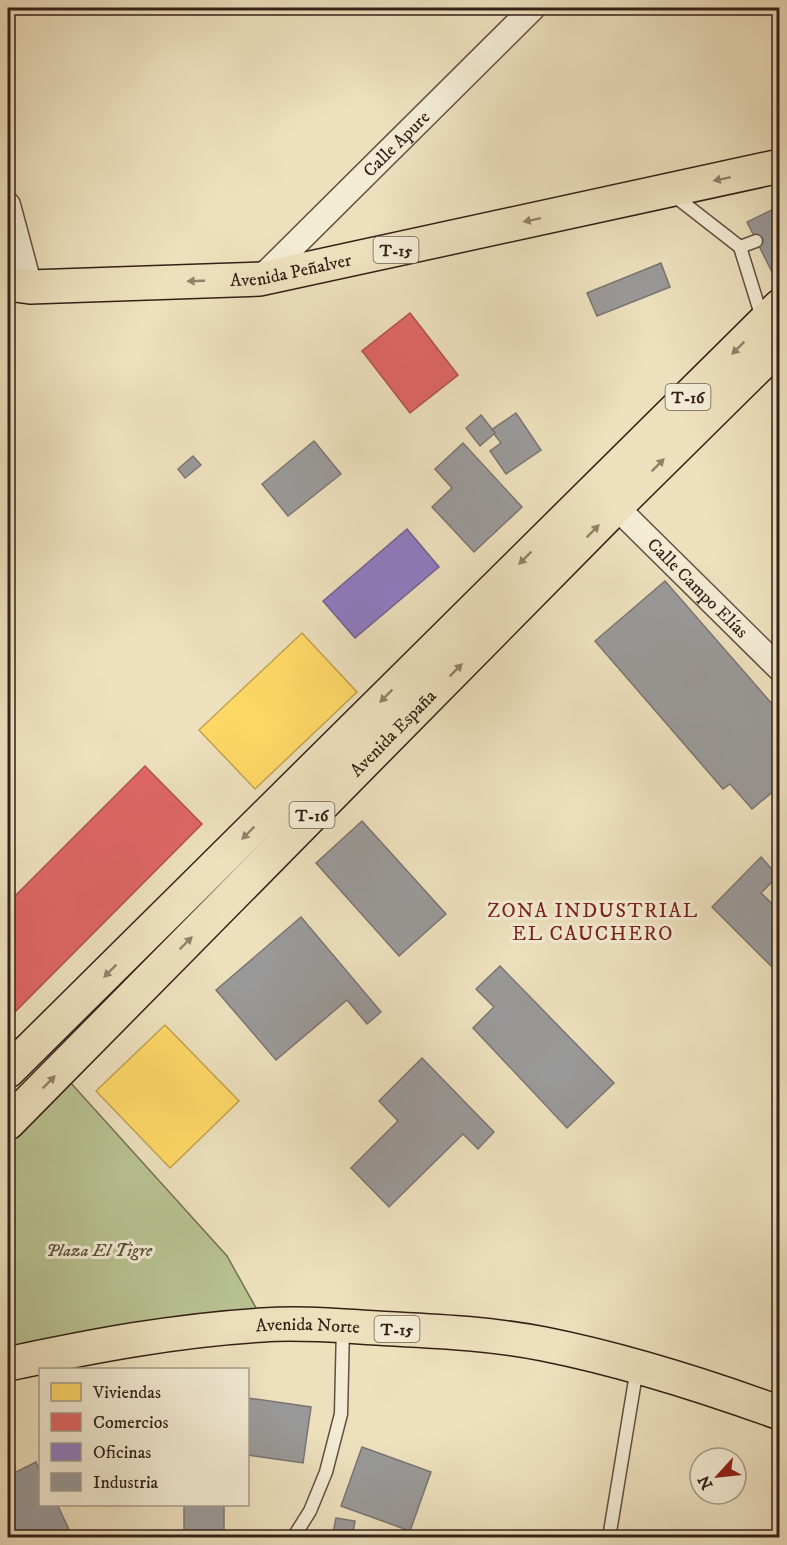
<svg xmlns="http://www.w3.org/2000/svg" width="787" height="1545" font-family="'IM FELL DW Pica',serif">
	<rect width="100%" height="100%" fill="#ede0bd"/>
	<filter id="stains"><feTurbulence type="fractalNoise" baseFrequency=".00333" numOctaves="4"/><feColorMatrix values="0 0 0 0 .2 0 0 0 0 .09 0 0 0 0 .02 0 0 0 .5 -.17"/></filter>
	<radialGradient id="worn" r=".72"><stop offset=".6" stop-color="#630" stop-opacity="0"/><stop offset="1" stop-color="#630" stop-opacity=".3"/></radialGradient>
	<!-- green -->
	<path fill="#b8c291" stroke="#767154" stroke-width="1.5" d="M60 1071 227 1256 265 1324 8 1364V1123Z"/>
	<!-- homes -->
	<g fill="#ffd966" stroke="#c2a24f" stroke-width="1.5">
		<path d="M302 633 357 692 255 789 199 730Z"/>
		<path d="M165 1025 239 1101 170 1168 96 1091Z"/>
	</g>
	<!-- shops -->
	<g fill="#e06666" stroke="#ad514f" stroke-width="1.5">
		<path d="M410 313 458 375 410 413 362 351Z"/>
		<path d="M145 766 202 824 8 1019V903Z"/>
	</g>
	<!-- offices -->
	<path fill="#8e7cc3" stroke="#736090" stroke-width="1.5" d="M407 529 439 567 355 638 323 601Z"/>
	<!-- industry -->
	<g fill="#999" stroke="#7b7572" stroke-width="1.5">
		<path d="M778 207 780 273 774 276 747 222Z"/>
		<path d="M661 263 670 287 597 316 587 293Z"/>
		<path d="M516 413 541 450 506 474 490 451 501 443 491 430Z"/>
		<path d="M481 415 495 433 480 446 466 428Z"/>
		<path d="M314 441 341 474 288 516 262 484Z"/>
		<path d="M463 443 522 507 474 552 432 507 452 488 435 469Z"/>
		<path d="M193 456 201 465 185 478 178 469Z"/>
		<path d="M665 581 780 713V786L752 809 730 784 723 789 595 641Z"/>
		<path d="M362 821 446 914 399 956 316 863Z"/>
		<path d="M761 857 778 876 761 893 780 911V975L712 907Z"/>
		<path d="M301 917 381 1012 367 1024 347 1000 276 1060 216 990Z"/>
		<path d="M500 966 614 1083 567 1128 473 1028 494 1007 476 989Z"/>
		<path d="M422 1058 494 1132 478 1149 463 1134 389 1207 351 1168 398 1121 379 1101Z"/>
		<path d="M248 1398 311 1407 303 1463 248 1455Z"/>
		<path d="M362 1447 431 1472 410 1531 341 1506Z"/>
		<path d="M36 1462 40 1472V1504H57L73 1538H8V1476Z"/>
		<rect x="184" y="1504" width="40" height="34"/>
		<path d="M336 1518 355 1521 352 1538H332Z"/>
		<path d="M691 1531 723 1538H690Z"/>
	</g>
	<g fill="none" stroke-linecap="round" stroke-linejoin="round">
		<defs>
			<g id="lane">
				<path d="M672 194 740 247 756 241"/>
				<path d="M740 247 763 321"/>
				<path d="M293 1538 310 1511 326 1472 341 1414 343 1327"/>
				<path d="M609 1538 637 1368"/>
			</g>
			<g id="street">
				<path d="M8 205 30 287"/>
				<path id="s1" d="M260 279 533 8"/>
				<path id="s2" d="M604 495 780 669"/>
			</g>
			<g id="primary">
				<path id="s3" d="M8 284 30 287 260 279 780 166"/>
			</g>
			<g id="highway">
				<path d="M8 1071 780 306"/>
				<path id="s4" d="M8 1123 616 507 780 345"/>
				<path id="s5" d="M8 1364C92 1346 177 1330 263 1325 301 1322 340 1326 377 1328 432 1331 489 1333 544 1344 624 1360 703 1385 780 1413"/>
			</g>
		</defs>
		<!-- lane casing -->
		<use href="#lane" stroke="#635041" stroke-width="15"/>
		<!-- street casing -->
		<use href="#street" stroke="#635041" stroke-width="27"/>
		<!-- primary casing -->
		<use href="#primary" stroke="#352018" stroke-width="36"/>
		<!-- highway casing -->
		<use href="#highway" stroke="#352018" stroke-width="36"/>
		<!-- lane -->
		<use href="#lane" stroke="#f3ebd4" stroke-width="12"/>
		<!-- street -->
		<use href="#street" stroke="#f3ebd4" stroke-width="24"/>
		<!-- primary -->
		<use href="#primary" stroke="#ede0bd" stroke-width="33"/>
		<!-- highway -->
		<use href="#highway" stroke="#ede0bd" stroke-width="33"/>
	</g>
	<!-- one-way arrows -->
	<defs><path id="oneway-solid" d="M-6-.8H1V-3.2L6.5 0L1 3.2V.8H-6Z" transform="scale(1.5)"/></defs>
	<g fill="#91806a">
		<use href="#oneway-solid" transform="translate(722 179) rotate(168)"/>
		<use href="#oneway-solid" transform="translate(532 220) rotate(168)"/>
		<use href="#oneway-solid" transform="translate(196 281) rotate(178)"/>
		<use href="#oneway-solid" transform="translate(738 348) rotate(135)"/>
		<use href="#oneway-solid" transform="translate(658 465) rotate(-45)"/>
		<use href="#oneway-solid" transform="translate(593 531) rotate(-45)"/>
		<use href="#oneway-solid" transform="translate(525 558) rotate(135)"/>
		<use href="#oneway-solid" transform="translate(456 670) rotate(-45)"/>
		<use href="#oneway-solid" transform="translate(386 696) rotate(135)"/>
		<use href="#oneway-solid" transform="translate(248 833) rotate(135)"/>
		<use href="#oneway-solid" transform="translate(186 943) rotate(-45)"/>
		<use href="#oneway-solid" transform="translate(110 971) rotate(135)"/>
		<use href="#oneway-solid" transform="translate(49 1082) rotate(-45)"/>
	</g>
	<g text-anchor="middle" stroke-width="6" stroke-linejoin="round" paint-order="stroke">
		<!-- shield labels -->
		<g fill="#f3ebd4" stroke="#6e5d50" stroke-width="1.5">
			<rect x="373.5" y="237" width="45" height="26" rx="4.5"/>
			<rect x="665.5" y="384" width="45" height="26" rx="4.5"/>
			<rect x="289.5" y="802" width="45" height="26" rx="4.5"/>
			<rect x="374.5" y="1316" width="45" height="26" rx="4.5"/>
		</g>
		<g font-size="16" font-weight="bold" fill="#352018">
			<text x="396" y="256">T-15</text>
			<text x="688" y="403">T-16</text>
			<text x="312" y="821">T-16</text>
			<text x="397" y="1335">T-15</text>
		</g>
		<!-- street labels -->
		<g font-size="18" fill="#352018" stroke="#f3ebd4">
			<text dy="6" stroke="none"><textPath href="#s1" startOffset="192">Calle Apure</textPath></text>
			<text dy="6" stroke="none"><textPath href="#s3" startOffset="284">Avenida Peñalver</textPath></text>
			<text dy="6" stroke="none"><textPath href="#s2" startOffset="132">Calle Campo Elías</textPath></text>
			<text dy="6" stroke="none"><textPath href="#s4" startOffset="548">Avenida España</textPath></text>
			<text dy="6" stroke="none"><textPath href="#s5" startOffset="303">Avenida Norte</textPath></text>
		</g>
		<!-- park labels -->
		<g font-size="18" font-style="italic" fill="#5c513c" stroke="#f3ebd4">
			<text x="99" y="1256">Plaza El Tigre</text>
		</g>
		<!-- neighbourhood labels -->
		<g font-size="20" letter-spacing="1.5" fill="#7a1f14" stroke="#f3ebd4">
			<text x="593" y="917">ZONA INDUSTRIAL<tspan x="593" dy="23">EL CAUCHERO</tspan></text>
		</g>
	</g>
	<!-- margin -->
	<rect width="787" height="1545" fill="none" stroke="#ede0bd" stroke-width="30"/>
	<rect x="9" y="9" width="769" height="1527" fill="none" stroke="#352018" stroke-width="3"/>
	<rect x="15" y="15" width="757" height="1515" fill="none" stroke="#352018" stroke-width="1.5"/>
	<!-- legend -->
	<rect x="39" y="1368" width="210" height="138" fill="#f3ebd4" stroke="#a79a89" stroke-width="1.5"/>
	<rect x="51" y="1383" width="30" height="18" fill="#ffd966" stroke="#a79a89" stroke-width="1.5"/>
	<text x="93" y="1398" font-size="18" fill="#352018">Viviendas</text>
	<rect x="51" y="1413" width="30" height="18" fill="#e06666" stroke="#a79a89" stroke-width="1.5"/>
	<text x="93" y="1428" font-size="18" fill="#352018">Comercios</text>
	<rect x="51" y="1443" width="30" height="18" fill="#8e7cc3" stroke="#a79a89" stroke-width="1.5"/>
	<text x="93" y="1458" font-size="18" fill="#352018">Oficinas</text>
	<rect x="51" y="1473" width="30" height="18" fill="#999999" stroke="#a79a89" stroke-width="1.5"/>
	<text x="93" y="1488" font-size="18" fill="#352018">Industria</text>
	<!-- north arrow -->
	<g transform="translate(718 1476) rotate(243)"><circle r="28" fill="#f3ebd4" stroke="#a79a89" stroke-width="1.5"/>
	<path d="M0-4.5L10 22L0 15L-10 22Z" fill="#8f2418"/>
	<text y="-9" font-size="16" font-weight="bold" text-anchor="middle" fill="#352018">N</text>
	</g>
	<rect width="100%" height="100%" filter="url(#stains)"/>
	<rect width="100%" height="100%" fill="url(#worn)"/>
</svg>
